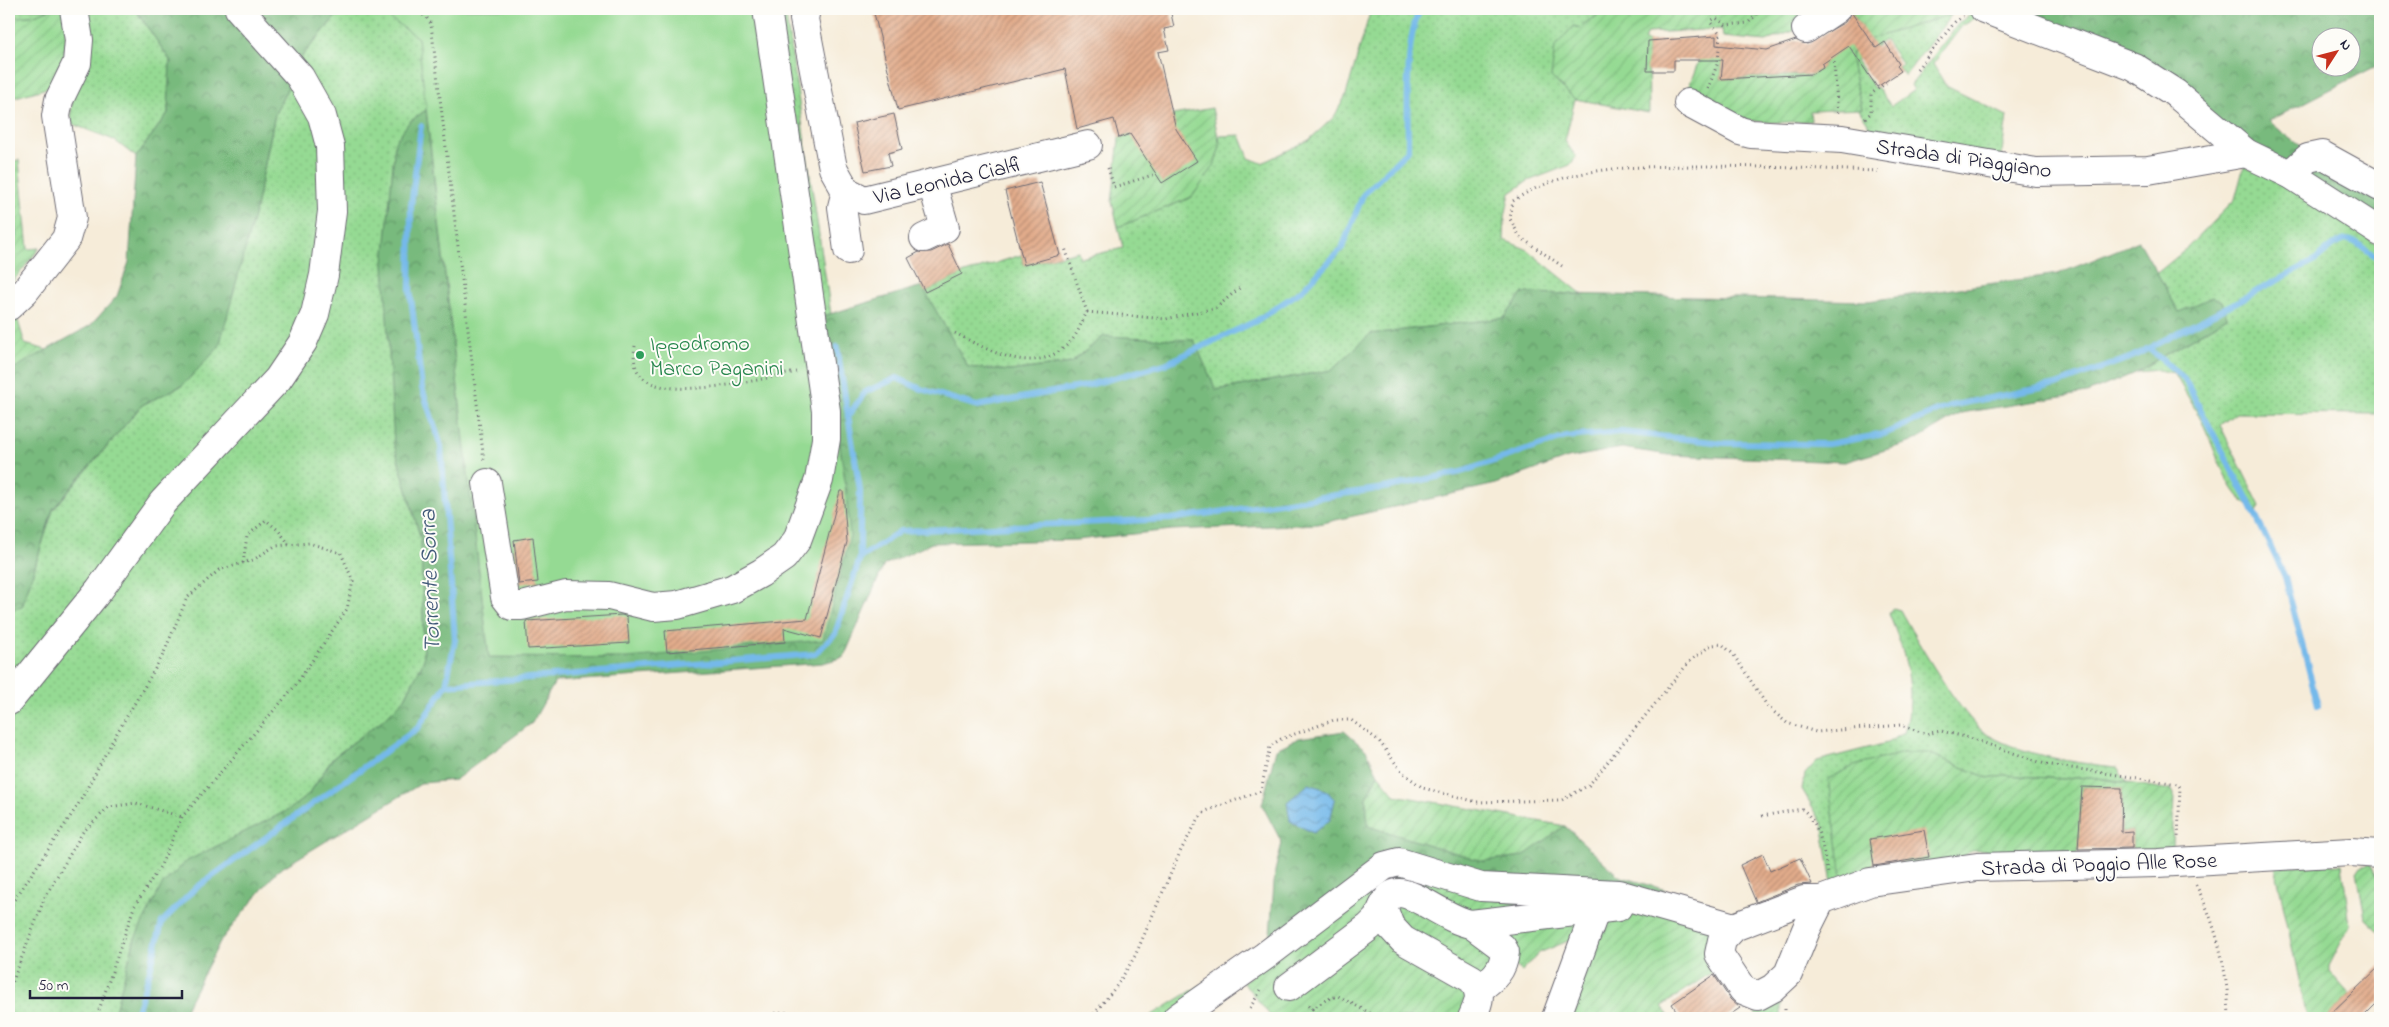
<svg xmlns="http://www.w3.org/2000/svg" width="2389" height="1027" font-family="'Indie Flower',sans-serif">
	<defs>
		<pattern id="grass-dots" width="8" height="8" patternUnits="userSpaceOnUse" patternTransform="scale(1.25)"><rect width="8" height="8" fill="#95da93"/><path d="M2 2h.1M6 6h.1" fill="none" stroke="#80bb80" stroke-width="1.8" stroke-linecap="round"/></pattern>
		<pattern id="forest-crowns" width="20" height="18" patternUnits="userSpaceOnUse" patternTransform="scale(1.25)"><rect width="20" height="18" fill="#78ba7d"/><path d="M2 6a3 3 0 1 1 6 0M12 15a3 3 0 1 1 6 0" fill="none" stroke="#629768"/></pattern>
		<pattern id="garden-furrows" width="10" height="10" patternUnits="userSpaceOnUse" patternTransform="scale(1.25)"><rect width="10" height="10" fill="#95da93"/><path d="M-1 1l2-2M0 10L10 0M9 11l2-2" fill="none" stroke="#80bb80"/></pattern>
		<pattern id="water-waves" width="16" height="10" patternUnits="userSpaceOnUse" patternTransform="scale(1.25)"><rect width="16" height="10" fill="#74b9ea"/><path d="M0 5q4-4 8 0t8 0" fill="none" stroke="#5f96bf"/></pattern>
		<pattern id="building-hatch" width="6" height="6" patternUnits="userSpaceOnUse" patternTransform="scale(1.25)"><rect width="6" height="6" fill="#e2ac8b"/><path d="M-1 1l2-2M0 6l6-6M5 7l2-2" fill="none" stroke="#b78c73"/></pattern>
	</defs>
	<rect width="100%" height="100%" fill="#fdfcf7"/>
	<filter id="ink" filterUnits="userSpaceOnUse"><feTurbulence type="fractalNoise" baseFrequency=".02" numOctaves="2"/><feDisplacementMap in="SourceGraphic" scale="10" xChannelSelector="R" yChannelSelector="G"/><feConvolveMatrix kernelMatrix="1 2 1 2 8 2 1 2 1" color-interpolation-filters="sRGB"/></filter>
	<filter id="wash" filterUnits="userSpaceOnUse"><feTurbulence type="fractalNoise" baseFrequency=".0096" numOctaves="4" result="noise"/><feDisplacementMap in="SourceGraphic" scale="20" xChannelSelector="R" yChannelSelector="G"/><feGaussianBlur stdDeviation="1.12" result="paint"/><feColorMatrix in="noise" values="0 0 0 0 0 0 0 0 0 0 0 0 0 0 0 0 0 1.4 0 .05"/><feComposite in="paint" operator="in"/></filter>
	<g filter="url(#wash)">
		<rect width="100%" height="100%" fill="#f6ecd9"/>
		<!-- grass -->
		<g fill="url(#grass-dots)" stroke="#5c7e67">
			<path d="M9 9H51L32 16 11 17H9Z"/>
			<path d="M81 9H135L170 60 168 113 136 157 114 140 72 124 71 112Z"/>
			<path d="M342 9H409L424 20 489 657 426 111 394 444 421 540 424 660 405 698 386 717 333 758 309 794 135 938 113 1018H9V610L22 607 53 510 142 405 183 385 256 208 275 114 303 55Z"/>
			<path d="M774 9H785L831 314 820 317Z"/>
			<path d="M1371 9H1606L1580 28 1573 26 1551 77 1575 99 1565 141 1576 157 1570 165 1528 181 1510 193 1505 217 1504 240 1526 249 1582 294 1523 293 1504 318 1371 334 1332 370 1216 390 1104 336 1071 363 1010 371 968 367 925 292 962 274 1021 255 1024 265 1078 251 1080 258 1123 248 1118 227 1192 197 1220 146 1219 136 1240 135 1249 158 1262 163 1309 140 1334 117 1346 95Z"/>
			<path d="M1971 13 1982 14 1962 26 1933 64 1946 86 2007 116 2001 159 1870 136 1868 123 1858 109H1862L1852 67 1851 53 1867 40 1952 14 1905 76 1898 67 1902 64 1885 40 1856 60 1874 88 1877 87 1891 106 1914 90 1911 85 1958 24Z"/>
			<path d="M2244 166 2280 180 2380 246V414L2236 413 2220 425 2260 506 2257 512C2225 494 2217 451 2201 420 2193 404 2183 389 2174 373L2157 370 2137 372 2227 317 2179 312 2157 273 2184 251 2235 199Z"/>
			<path d="M1893 608 1900 610C1914 636 1964 722 1988 735 2026 756 2074 763 2117 767L2127 782 2090 777 2063 779 2004 775 1988 778 1928 753 1843 884 1833 889 1822 823 1802 789 1805 774 1817 761 1887 743 1904 733C1918 690 1905 654 1889 614Z"/>
			<path d="M1247 948 1255 950 1168 1018H1147L1211 979Z"/>
		</g>
		<!-- forest -->
		<g fill="url(#forest-crowns)" stroke="#4d6e5c" fill-rule="evenodd">
			<path d="M135 9H342L303 55 275 114 256 208 219 347 183 385 142 405 53 509 22 607 9 610V371L91 325 117 296 129 262 136 157 168 113 170 60Z"/>
			<path d="M1998 9H2380V64L2269 121C2302 150 2341 173 2380 193V225L2249 149 2179 88ZM2322 38H2352V68H2322Z"/>
			<path d="M426 110 489 657 627 658 850 536 844 474 820 317 922 286 968 367 1010 371 1071 363 1104 336 1194 340 1216 390 1332 370 1370 334 1504 318 1523 293 1868 301 2058 274 2139 241 2179 312 2212 297 2222 301 2227 317 2137 372 2087 393 1961 413 1912 442 1845 462 1669 455 1622 448 1568 458 1496 484 1318 524 1172 530 1076 540 932 543 884 565 844 657 823 663 555 682 532 723 455 780 422 783 277 871 221 940 181 1018H113L135 938 162 885 187 861 290 809 309 794 333 758 386 717 405 698 424 660 421 540 394 444 384 263 395 142 409 122Z"/>
			<path d="M1344 731 1366 750 1378 774 1366 798 1368 826 1482 861 1523 856 1565 826 1619 876 1666 890 1269 946 1275 871 1282 843 1262 805 1276 749 1299 738Z"/>
		</g>
		<!-- garden -->
		<g fill="url(#garden-furrows)" stroke="#5c7e67">
			<path d="M51 9H69L61 84 9 99V17L32 16Z"/>
			<path d="M1606 9H1828L1799 29 1766 41 1723 37 1722 29 1647 33 1644 40 1648 41 1649 113 1575 99 1551 77 1555 47 1573 26 1580 28Z"/>
			<path d="M1856 9H1955L1952 14 1867 40 1851 53 1852 67 1862 109 1810 111 1811 121C1778 122 1735 129 1714 98L1691 97 1687 91 1699 60 1725 46 1721 79 1806 75 1808 77 1823 67 1821 64 1862 28 1851 12Z"/>
			<path d="M1212 108 1220 146 1214 166 1192 197 1118 227 1112 202 1119 138 1174 121 1173 115Z"/>
			<path d="M19 160 28 249 40 248 9 286V162Z"/>
			<path d="M16 314 25 344 47 350 9 371V316Z"/>
			<path d="M1903 753H1928L1988 778 2004 775 2063 779 2090 777 2172 790 2174 794 2172 849 2132 852V831L2121 832 2122 788 2082 787 2078 854 2058 851 2054 854 1986 857V850H1972L1962 858 1843 884 1828 779 1854 766Z"/>
			<path d="M1378 774 1395 795 1565 826 1523 856 1482 861 1368 826 1366 798Z"/>
			<path d="M2370 863 2380 881V932L2365 918 2357 872 2361 866Z"/>
			<path d="M2342 864 2350 925 2329 966V971L2350 995 2330 1015 2334 1018H2307L2275 866Z"/>
			<path d="M1404 873 1617 900 1711 926 1706 955 1715 970 1662 1006 1670 1018H1562L1580 936 1539 953 1522 971 1515 966 1459 1018H1272L1243 982 1387 875Z"/>
			<path d="M1781 991V1018H1758L1756 1013 1763 1002Z"/>
		</g>
		<!-- pitch -->
		<path fill="#95da93" stroke="#5c7e67" d="M377 9H774L844 474 850 536 823 640 627 658 489 657 418 38Z"/>
		<!-- water -->
		<g fill="url(#water-waves)" stroke="#4b6e92">
			<path d="M13 202 16 237 9 238V203Z"/>
			<path d="M1309 784 1326 790 1335 800 1330 820 1313 833 1290 821 1287 802Z"/>
		</g>
		<g fill="none" stroke-linecap="round" stroke-linejoin="round">
			<!-- stream -->
			<g stroke="#74b9ea" stroke-width="6">
				<path d="M837 347 860 490V558"/>
				<path d="M2149 349 2184 378 2247 498 2285 577 2318 706"/>
				<path d="M848 416 865 392 897 378 921 389 977 406 1085 386 1165 364 1256 321 1301 291 1342 248 1363 195 1408 150C1408 117 1404 33 1421 9"/>
				<path d="M446 685 815 654 835 634 860 558 900 531 1170 519 1384 488 1461 472 1566 437 1621 432 1723 443 1828 444 1884 434 1949 406 2056 385 2132 357 2316 260C2350 232 2344 235 2380 259"/>
				<path d="M135 1018 149 974 162 922 196 888 418 728 446 685 455 640 441 446 422 388 410 289 411 206 421 126"/>
			</g>
		</g>
		<g id="blocks">
			<!-- building -->
			<g fill="url(#building-hatch)">
				<path d="M873 9H1170L1174 27 1164 29 1169 50 1158 52 1176 129 1197 161 1162 183 1130 134 1119 138 1114 119 1077 129 1065 69 898 110Z"/>
				<path d="M1851 12 1876 48 1885 42 1899 64 1897 66 1901 71 1877 87 1849 46 1822 64 1823 67 1812 74 1721 79 1723 60H1674V71H1647L1648 41 1716 36V45L1767 50 1796 40 1807 44 1845 22Z"/>
				<path d="M894 114 902 149 888 153 891 166 865 171 854 123Z"/>
				<path d="M1040 182 1060 255 1024 265 1005 191Z"/>
				<path d="M948 244 962 274 925 292 908 258 919 252H931Z"/>
				<path d="M840 491H843L847 542 821 638 784 628 785 642 667 652 665 631 807 619Z"/>
				<path d="M533 537 538 582 519 584 514 540Z"/>
				<path d="M622 615 627 617 629 643 528 649 526 621Z"/>
				<path d="M2082 787 2122 788 2121 832 2132 831V848L2078 849Z"/>
				<path d="M1924 830 1929 857 1874 866 1870 839Z"/>
				<path d="M1763 854 1770 871 1800 858 1812 884 1798 885 1756 902 1740 865Z"/>
				<path d="M2380 966V1000L2362 1018H2326Z"/>
				<path d="M1714 975 1730 999 1740 1008 1725 1018H1681L1672 1004Z"/>
			</g>
		</g>
	</g>
	<g filter="url(#ink)">
		<use href="#blocks" fill-opacity="0" stroke="#6c6972" stroke-width="1"/>
		<g fill="none" stroke-linecap="round" stroke-linejoin="round">
			<defs>
				<g id="minor">
					<path d="M806 9 804 19 833 168 846 191 864 200 1088 145"/>
					<path d="M1984 9 2134 67 2175 93 2246 153"/>
					<path d="M1806 29 1836 9"/>
					<path d="M1688 103 1740 131 1751 134 1842 139 2036 172 2148 170 2246 153 2290 174 2380 232"/>
					<path d="M2290 174 2308 158 2322 155 2380 187"/>
					<path d="M846 191 842 207 848 250"/>
					<path d="M924 238 945 228 932 183"/>
					<path d="M9 306 25 291 66 239 72 218 56 116 59 100 77 63 79 40 74 9"/>
					<path d="M487 483 505 597 512 606H522L566 595 609 596 653 607 677 605 732 589 761 573 784 557 797 540 819 480 826 439V411L767 9"/>
					<path d="M9 701 99 590 163 502 278 379 303 342 315 314 324 275 332 211 330 146 322 116 300 77 239 9"/>
					<path d="M1821 900 1806 930 1788 974 1773 988 1758 996 1743 990 1719 954 1722 940 1734 927 1804 900H1821L1870 882 1977 867 2158 863 2351 852 2380 854"/>
					<path d="M1471 924 1502 947 1505 952C1503 971 1494 978 1479 989"/>
					<path d="M1289 987 1369 927 1377 919 1383 907"/>
					<path d="M1177 1018 1265 956 1384 866 1399 862 1481 887 1618 894 1734 927"/>
					<path d="M1472 1018C1479 1002 1483 995 1472 979L1403 940 1390 926 1383 907C1386 900 1391 893 1399 893 1417 893 1447 920 1471 924L1618 907"/>
					<path d="M1556 1018 1596 909"/>
				</g>
			</defs>
			<!-- minor casing -->
			<use href="#minor" stroke="#6c6972" stroke-width="30"/>
			<!-- path -->
			<g stroke="#6c6972" stroke-width="3" stroke-dasharray="1 4" stroke-linecap="butt">
				<path d="M415 9 427 18 431 24 484 461"/>
				<path d="M1834 62 1838 116"/>
				<path d="M1917 69 1955 22 1963 16"/>
				<path d="M1708 89 1718 62 1720 33 1711 23 1712 20 1716 18 1726 25 1748 23 1756 15 1759 9"/>
				<path d="M1865 118 1871 113V94L1886 83"/>
				<path d="M1108 168 1114 187 1153 175"/>
				<path d="M1562 266 1520 237 1510 219 1513 201C1567 165 1634 167 1696 166 1757 166 1817 169 1878 171"/>
				<path d="M1087 312 1166 319 1216 308 1242 286"/>
				<path d="M955 333C992 352 1037 379 1072 340 1078 333 1082 321 1087 312L1065 248"/>
				<path d="M635 346C633 358 634 373 646 380 675 400 762 379 796 372"/>
				<path d="M243 563 247 536 266 520 278 530 290 545"/>
				<path d="M1762 816 1802 809C1822 825 1822 849 1828 873"/>
				<path d="M2196 885C2217 925 2228 974 2229 1018"/>
				<path d="M9 908 78 805 114 738 162 657 187 598 219 570 253 560 275 546 309 543 341 553 353 581 347 609 295 686 182 817 161 865 134 907 98 1013 94 1018"/>
				<path d="M9 991 45 897 83 832 109 807 136 803 182 817"/>
				<path d="M1250 1008 1262 988"/>
				<path d="M1312 1009 1327 999 1338 996 1379 1018"/>
				<path d="M1785 1009V1018"/>
				<path d="M756 1018 782 1012 834 1018"/>
				<path d="M1091 1018 1118 984 1135 956 1181 850 1199 818 1206 811 1261 791 1270 746 1281 739 1334 720H1351L1379 741 1402 772 1423 788 1477 802 1562 800 1589 785 1689 662 1711 645 1722 644 1733 654 1768 707 1787 723 1816 732 1901 725 1926 734 1941 731 1970 738 2045 764 2178 784 2180 787 2178 840"/>
				<path d="M1306 1018 1312 1009 1306 1004"/>
			</g>
			<!-- minor -->
			<use href="#minor" stroke="#fff" stroke-width="28"/>
		</g>
	</g>
	<!-- markers -->
	<circle fill="#2e9e5b" stroke="#fdfcf7" stroke-width="2" cx="640" cy="355" r="5"/>
	<g text-anchor="middle" stroke-width="4" stroke-linejoin="round" paint-order="stroke">
		<!-- street labels -->
		<g font-size="22" fill="#22223b" stroke="#fdfcf7">
			<text transform="translate(1964 157) rotate(8)" y="8">Strada di Piaggiano</text>
			<text transform="translate(948 179) rotate(-13)" y="8">Via Leonida Cialfi</text>
			<text transform="translate(2099 863) rotate(-2)" y="8">Strada di Poggio Alle Rose</text>
		</g>
		<!-- leisure labels -->
		<g font-size="22" fill="#27864d" stroke="#fdfcf7" text-anchor="start">
			<text x="650" y="350">Ippodromo<tspan x="650" dy="25">Marco Paganini</tspan></text>
		</g>
		<!-- water labels -->
		<g font-size="24" font-style="italic" fill="#3f5778" stroke="#fdfcf7">
			<text transform="translate(429 581) rotate(-92)" y="8">Torrente Sorra</text>
		</g>
	</g>
	<!-- margin -->
	<rect width="2389" height="1027" fill="none" stroke="#fdfcf7" stroke-width="30"/>
	<!-- north arrow -->
	<g transform="translate(2336 52) rotate(54)"><circle r="24" fill="#fdfcf7" stroke="#a5a5ac"/>
	<path d="M0-4L9 19L0 12L-9 19Z" fill="#c8321e"/>
	<text y="-8" font-size="14" font-weight="bold" text-anchor="middle" fill="#22223b">N</text>
	</g>
	<!-- scale -->
	<path d="M30 990v8h152v-8" fill="none" stroke="#22223b" stroke-width="2.5"/>
	<text x="38" y="990" font-size="15" fill="#22223b" stroke="#fdfcf7" stroke-width="4" paint-order="stroke">50 m</text>
</svg>
